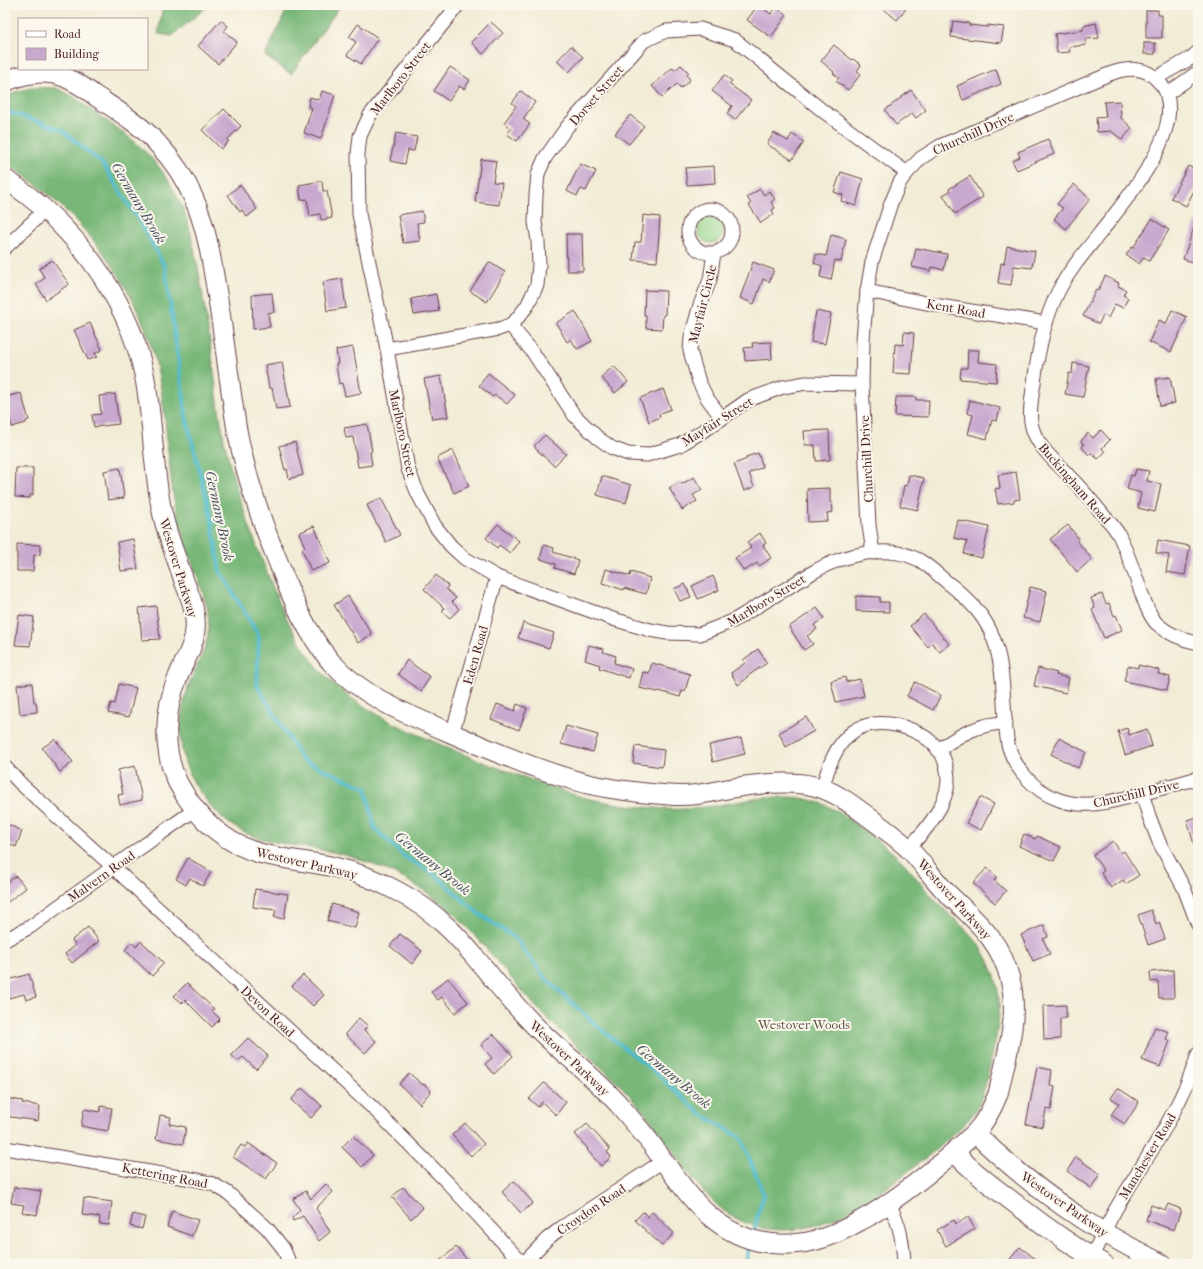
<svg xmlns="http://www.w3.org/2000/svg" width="1203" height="1269" font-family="'IM FELL French Canon',serif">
	<rect width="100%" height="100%" fill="#fbf7ec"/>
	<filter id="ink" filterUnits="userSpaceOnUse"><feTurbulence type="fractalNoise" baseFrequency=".025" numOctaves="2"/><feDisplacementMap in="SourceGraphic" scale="8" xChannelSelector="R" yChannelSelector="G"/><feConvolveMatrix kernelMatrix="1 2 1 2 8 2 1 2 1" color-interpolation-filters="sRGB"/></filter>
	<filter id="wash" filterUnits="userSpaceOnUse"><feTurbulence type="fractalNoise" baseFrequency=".012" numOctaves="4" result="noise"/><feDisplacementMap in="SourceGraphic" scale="16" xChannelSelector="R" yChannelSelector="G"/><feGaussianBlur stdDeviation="0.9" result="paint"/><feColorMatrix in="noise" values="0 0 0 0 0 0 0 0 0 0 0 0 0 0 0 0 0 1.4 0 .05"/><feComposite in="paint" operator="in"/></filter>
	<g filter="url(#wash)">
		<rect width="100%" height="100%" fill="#f2ecd6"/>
		<!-- green -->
		<circle fill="#95d68d" stroke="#707a5c" cx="711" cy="230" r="13"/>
		<!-- forest -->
		<g fill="#78b778" stroke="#616b52">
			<path d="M163 5H209L172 36 158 34Z"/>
			<path d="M289 5H341L291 74 265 56Z"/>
			<path d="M31 88C39 88 47 87 55 88 70 92 88 108 101 117 134 140 157 157 176 194 189 217 193 243 198 268 203 295 207 322 211 349 216 384 219 419 227 453 237 495 252 535 268 575 281 609 296 642 320 670 339 692 364 707 389 721 437 744 487 765 538 782 554 788 570 794 586 798 612 804 640 807 667 809 721 813 784 779 835 810 844 815 852 822 860 828 873 838 888 847 900 859 912 871 921 885 933 898 948 915 969 929 982 949 1007 987 1000 1024 990 1065 986 1082 983 1099 974 1113 968 1121 960 1128 953 1135 938 1148 922 1161 906 1173 893 1184 879 1193 864 1202 835 1220 805 1234 769 1229 753 1227 736 1220 723 1210 699 1191 683 1164 665 1140 655 1126 645 1113 634 1100 607 1069 574 1046 546 1017 517 988 494 955 466 926 434 891 390 868 345 855 280 838 238 852 196 786 177 757 177 720 188 688 198 659 212 645 208 611 199 575 182 541 175 505 167 461 167 416 158 372 140 285 79 209 5 163V98L15 92Z"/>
		</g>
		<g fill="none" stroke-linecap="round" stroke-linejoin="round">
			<!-- stream -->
			<g stroke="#4fbacb" stroke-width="4">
				<path d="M6 111 62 130 102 163 143 227 165 267 187 421 211 516 220 571 259 636 257 685 302 760 366 788 375 829 405 857 434 874 479 914 515 938 546 979 598 1027 655 1072 701 1114 741 1138 764 1195 759 1210 753 1236"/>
				<path d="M745 1264 750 1244"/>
			</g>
		</g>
		<g id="blocks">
			<!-- building -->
			<g fill="#c8a8cf">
				<path d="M758 5 771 14 776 7 787 15 771 37 747 20Z"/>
				<path d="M879 5H909L897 20Z"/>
				<path d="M1146 10H1158V15H1162V38H1146Z"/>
				<path d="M221 20 228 26 224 31 237 42 218 64 198 46Z"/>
				<path d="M953 21 969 23V25L988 27V25L1004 27 1001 43 951 37Z"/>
				<path d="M491 22 503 33 483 54 471 42Z"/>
				<path d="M1096 23 1099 38 1086 39V45L1069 47 1070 52 1057 53 1055 34 1083 30V26Z"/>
				<path d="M358 24 378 38 361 64 347 55 356 42 349 37Z"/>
				<rect x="1144" y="43" width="11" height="11"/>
				<path d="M834 45 852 60 853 59 861 65 857 71 861 74 848 90 836 81 839 78 833 73 834 72 821 61Z"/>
				<path d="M571 46 583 57 569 72 557 61Z"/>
				<path d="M681 65 689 73 687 75 690 80 681 88 677 84 662 97 652 86 672 68 675 70Z"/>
				<path d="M450 67 470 80 464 89 459 86 449 101 434 91Z"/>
				<path d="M996 69 1001 84 963 100 957 86Z"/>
				<path d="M724 75 732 81 729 84 751 100 735 120 727 114 732 106 712 91Z"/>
				<path d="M911 90 926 110 916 118 912 113 896 125 885 110Z"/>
				<path d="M322 91 335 95 321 139 304 133 312 108 308 107 310 97 319 100Z"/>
				<path d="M521 91 535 102 523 119 530 124 517 141 507 134 511 129 504 123 516 106 512 103Z"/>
				<path d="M1120 101 1121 118 1132 128 1122 140 1111 131 1097 132 1096 118 1106 117 1104 102Z"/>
				<path d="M224 109 241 126 227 140 229 141 221 149 202 130Z"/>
				<path d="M630 115 644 126 629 144 615 134Z"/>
				<path d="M396 133 417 137 414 151 408 150 405 164 390 161Z"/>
				<path d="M774 133 788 141 792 134 804 142 792 160 767 144Z"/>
				<path d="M1048 139 1054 154 1017 170 1012 161 1020 157 1018 152Z"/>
				<path d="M481 159 496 161 493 182 502 183 499 205 475 202Z"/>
				<path d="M580 164 596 171 586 191 581 189 577 196 567 191Z"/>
				<path d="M714 166 715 183 687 185 685 168Z"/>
				<path d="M1188 166 1198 171V183L1186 206 1171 198Z"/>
				<path d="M841 172 863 179 856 206 841 201 843 195 834 192Z"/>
				<path d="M970 176 983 197 955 214 943 195 950 191 949 189Z"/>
				<path d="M322 181 323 191H327L332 218 321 220 320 214 310 216 307 199 301 200 299 185Z"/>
				<path d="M1074 184 1090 199 1066 229 1054 219 1063 208 1057 204Z"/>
				<path d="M240 185 257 209 247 217 242 210 240 212 228 195Z"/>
				<path d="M760 189 764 195 769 191 775 199 771 202 775 208 772 210 774 214 761 223 749 205 751 204 747 197Z"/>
				<path d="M422 211 424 222 417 223 420 241 403 243 398 215Z"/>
				<path d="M643 215 660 217 657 262 633 260 635 242H641Z"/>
				<path d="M1152 219 1169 230 1149 261 1144 257 1139 264 1126 255 1132 247 1133 248Z"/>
				<path d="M1197 219 1198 220V264L1183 259Z"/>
				<path d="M566 234H582L583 271H567Z"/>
				<path d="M831 235 846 239 841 262 835 260 831 280 820 277 822 266 814 263 816 254 826 256Z"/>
				<path d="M1007 246 1035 251 1032 268 1014 266 1011 285 998 283 1001 263 1004 264Z"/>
				<path d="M916 248 947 254 944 270 932 267 931 271 912 267Z"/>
				<path d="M52 260 69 284 46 300 36 284 45 278 39 269Z"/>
				<path d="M489 262 505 272 487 302 470 291Z"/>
				<path d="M753 262 774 270 769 282 763 279 754 304 740 298Z"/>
				<path d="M1105 276 1119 283 1118 286 1126 290 1123 295 1128 298 1123 308 1115 304 1108 318 1103 315 1099 324 1083 316 1096 290 1098 291Z"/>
				<path d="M342 279 346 308 327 311 323 282Z"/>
				<path d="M645 290 666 291 665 315H663L662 329 646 328V315H644Z"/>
				<path d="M272 293 274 312 268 313 270 327 253 329 252 295Z"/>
				<path d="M436 294 439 311 414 315 411 299Z"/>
				<path d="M1172 310 1187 317 1171 352 1149 342 1159 320 1166 324Z"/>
				<path d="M575 311 592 341 577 349 571 339 567 342 556 323Z"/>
				<path d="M816 311 831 314 825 344 811 342Z"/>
				<path d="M90 323 102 350 95 353 97 357 88 360 74 330Z"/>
				<path d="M904 332 914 333 911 374 893 373 895 344 903 345Z"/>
				<path d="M771 342 772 359 745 361 744 348 753 347 752 343Z"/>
				<path d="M353 347 361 393 345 396 342 383 339 384 336 364 338 363 336 350Z"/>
				<path d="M968 350H979L978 362 997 364 996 382 960 379 961 368H967Z"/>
				<path d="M282 362 290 407 276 409 272 388H269L265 365Z"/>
				<path d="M1073 363 1089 366 1083 397 1065 394 1069 373 1072 374Z"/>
				<path d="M614 366 628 382 615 393 601 377Z"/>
				<path d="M488 373 515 395 507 404 495 395 493 397 479 386Z"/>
				<path d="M441 376 448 417 432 419 424 379Z"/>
				<path d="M1170 377 1175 403 1160 406 1156 379Z"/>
				<path d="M663 389 671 409 659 414 660 417 649 422 640 398Z"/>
				<path d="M21 393 29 420 26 421V423L12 427 5 397Z"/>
				<path d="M115 394 119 424 94 427 92 415 101 414 99 396Z"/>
				<path d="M896 397H916V400H929L928 417 895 416Z"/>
				<path d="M970 400 1000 408 997 421 992 420 987 439 968 434 973 415 967 413Z"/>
				<path d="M367 424 372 451 370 452 372 465 358 467 353 437 346 438 344 428Z"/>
				<path d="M829 430 830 460 816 461 815 445H805L804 431Z"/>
				<path d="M1101 430 1110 440 1102 448 1105 452 1098 459 1091 453 1089 455 1082 447 1084 445 1081 441 1088 433 1093 438Z"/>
				<path d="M545 435 566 454 554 466 535 448H536L534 446Z"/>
				<path d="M295 442 303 475 289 479 287 469 285 470 279 446Z"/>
				<path d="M453 450 469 486 454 493 437 458Z"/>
				<path d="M758 453 763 467 749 473 754 487 744 491 734 464 747 459 746 457Z"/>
				<path d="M16 468H33V495H30V498L15 497Z"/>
				<path d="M120 468 124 498 108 500 104 471Z"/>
				<path d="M1136 469 1149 471 1147 481 1161 484 1155 512 1138 508 1141 493 1127 489 1131 475 1134 476Z"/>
				<path d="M1016 472 1020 499 1014 500V502L998 504 995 489 1000 488 998 475Z"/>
				<path d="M909 475 924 478 918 510 900 506 904 485 907 486Z"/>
				<path d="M602 476 631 485 626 503 597 495Z"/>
				<path d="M694 477 702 490 693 495 697 501 682 510 669 488 680 482 682 484Z"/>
				<path d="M830 488V502H832L833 512 827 513 828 521 808 522 807 489Z"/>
				<path d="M381 498 400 535 386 542 367 505Z"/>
				<path d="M958 520 989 527 982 558 964 554 967 541 954 538Z"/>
				<path d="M498 524 519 541 510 553 499 545 497 548 486 538Z"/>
				<path d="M1068 525 1079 539 1077 541 1092 559 1077 572 1050 539Z"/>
				<path d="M314 526 330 563 311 571 302 549 305 547 299 533Z"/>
				<path d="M760 533 766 543 763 545 771 558 759 566 757 563 744 571 735 558 751 548 747 542Z"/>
				<path d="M133 539 138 569 121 571 117 542Z"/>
				<path d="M1158 540 1190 546 1185 575 1166 572 1169 555 1156 553Z"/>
				<path d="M17 544 40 545V555H34L33 571H17Z"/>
				<path d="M544 545 554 548 553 552 578 560 574 574 555 568 556 564 540 559Z"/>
				<path d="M606 569 630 576 631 572 650 578 646 594 624 588V590L602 583Z"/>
				<path d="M436 575 448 586 446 589 456 598 452 602 459 609 450 618 442 611 444 608 424 589Z"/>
				<path d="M713 576 719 590 698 599 692 586Z"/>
				<path d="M685 584 691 597 680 601 674 589Z"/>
				<path d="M1030 587 1047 591 1040 622 1023 618Z"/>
				<path d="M1102 594 1106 604 1109 603 1114 616 1116 615 1122 630 1104 638 1092 610 1095 608 1091 598Z"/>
				<path d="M348 596 372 634 358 643 334 605Z"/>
				<path d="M856 596 880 597V602H889V612L856 611Z"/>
				<path d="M156 606 160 639 142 640 139 608Z"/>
				<path d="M817 608 824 618 814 625 817 629 807 636 813 644 804 650 789 627Z"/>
				<path d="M924 614 949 644 940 652 932 643 928 647 910 626Z"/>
				<path d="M19 615 34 617 30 646 15 645Z"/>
				<path d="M523 623 554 633 549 648 518 638Z"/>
				<path d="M589 645 604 649 603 652 616 656 614 663 632 669 629 678 599 668 600 665 585 660Z"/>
				<path d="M758 649 767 663 746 677 747 678 738 685 731 673 745 663 743 660Z"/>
				<path d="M407 660 430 677 421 691 398 674Z"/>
				<path d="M652 663 690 674 685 691H682L680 697 659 691 658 692 639 688 643 672 649 673Z"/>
				<path d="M1138 665 1159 670 1158 674 1170 677 1167 690 1124 681 1128 666 1138 668Z"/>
				<path d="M1038 668 1057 673 1056 675 1069 678 1066 693 1034 686Z"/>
				<path d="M845 677 846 682 860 679 864 696 836 702 831 681Z"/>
				<path d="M915 682 941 695 933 710 907 696Z"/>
				<path d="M32 683 34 702H36L37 712 20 714 17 685Z"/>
				<path d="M119 684 136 688 129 717 108 713 111 703 115 704Z"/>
				<path d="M497 704 515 711 517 704 527 708 519 730 491 719Z"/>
				<path d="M806 717 814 731 786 747 779 733Z"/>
				<path d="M566 726 598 735 593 752 561 744Z"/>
				<path d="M1127 728 1129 735 1147 729 1152 746 1125 755 1118 731Z"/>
				<path d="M741 738 745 754 713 762 709 745Z"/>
				<path d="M1059 738 1086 752 1078 768 1051 754Z"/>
				<path d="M55 739 73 762 60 772 42 748Z"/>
				<path d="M635 746 664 750 662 767 633 763Z"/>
				<path d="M135 766 142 800 120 805 118 795 123 794 118 770Z"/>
				<path d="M980 797 994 804 981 830 966 823Z"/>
				<path d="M1198 817V847L1195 848 1187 820Z"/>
				<path d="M5 823 22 831 16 847 5 842Z"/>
				<path d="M1024 834 1035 839 1037 836 1061 847 1054 861 1019 846Z"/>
				<path d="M1113 841 1121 853 1124 851 1139 875 1126 884 1123 880 1111 888 1101 873 1104 871 1093 855Z"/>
				<path d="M188 858 211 872 203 886 190 878 186 885 176 879Z"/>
				<path d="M987 868 997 877 994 880 1006 891 995 903 973 883Z"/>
				<path d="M16 876 26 888 5 904V884Z"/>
				<path d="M255 889 288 894 284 919 274 917 276 910 253 907Z"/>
				<path d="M332 904 359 912 355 928 327 921Z"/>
				<path d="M1151 910 1156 924 1159 922 1165 939 1148 945 1138 915Z"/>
				<path d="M1044 925 1048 937 1043 939 1050 954 1033 961 1021 935Z"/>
				<path d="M88 927 99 941 72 963 65 954 76 945 72 940Z"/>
				<path d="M400 934 422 951 412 964 390 946Z"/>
				<path d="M141 941 164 963 152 976 125 950 132 942 136 947Z"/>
				<path d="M1173 970 1174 998H1159L1158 981 1151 982 1150 972Z"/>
				<path d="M29 974 36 997 26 1000 24 994 5 999V981Z"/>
				<path d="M303 975 324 995 313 1006 292 986Z"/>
				<path d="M448 978 468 1002 455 1013 442 997 438 1000 431 992Z"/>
				<path d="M187 983 214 1009 212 1011 220 1019 212 1027 185 1000 182 1003 174 996Z"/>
				<path d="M1066 1005V1018H1060V1039L1044 1040 1043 1006Z"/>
				<path d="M359 1018 368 1026 364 1030 376 1041 365 1053 345 1034Z"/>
				<path d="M1155 1027 1169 1032 1166 1039 1170 1041 1160 1067 1142 1060Z"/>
				<path d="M493 1034 513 1056 494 1074 485 1064 492 1058 481 1045Z"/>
				<path d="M248 1038 268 1056 256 1069 243 1057 238 1061 231 1055Z"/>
				<path d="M1037 1067 1052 1070 1050 1085 1055 1086 1051 1110 1046 1109 1043 1127 1026 1124Z"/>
				<path d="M409 1073 423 1085 424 1084 431 1091 420 1104 399 1084Z"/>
				<path d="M544 1083 566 1102 556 1115 542 1102 538 1107 529 1099Z"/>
				<path d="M302 1088 322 1106 311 1118 291 1100Z"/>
				<path d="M1118 1088 1139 1102 1125 1124 1111 1115 1119 1103 1111 1098Z"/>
				<path d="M5 1098 23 1101 22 1103 40 1106 38 1121 5 1116Z"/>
				<path d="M101 1106 112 1108 108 1131 81 1126 84 1109 100 1112Z"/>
				<path d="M160 1115 171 1117 169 1124 186 1127 183 1144 156 1139Z"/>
				<path d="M465 1123 484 1144 471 1156 452 1135Z"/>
				<path d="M587 1124 610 1149 607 1152 611 1157 601 1166 587 1150 588 1149 575 1134Z"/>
				<path d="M353 1136 373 1155 362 1167 342 1147Z"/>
				<path d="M248 1143 277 1163 266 1179 233 1157 241 1145 245 1147Z"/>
				<path d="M1076 1157 1100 1174 1091 1188 1067 1171Z"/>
				<path d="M514 1181 533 1203 521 1213 502 1192Z"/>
				<path d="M326 1184 333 1192 316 1208 330 1232 319 1241 303 1216 293 1221 292 1218 300 1210 293 1199 306 1191 311 1199Z"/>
				<path d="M14 1187 41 1191 37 1215 22 1212 24 1205 11 1203Z"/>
				<path d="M403 1187 423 1208 411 1219 392 1197Z"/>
				<path d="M84 1198 112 1202 109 1225 99 1224 100 1217 82 1215Z"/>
				<path d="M1168 1204 1181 1209 1174 1230 1146 1220 1151 1205 1165 1210Z"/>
				<path d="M172 1211 198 1220 192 1236 167 1227Z"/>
				<path d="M643 1212 648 1217 652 1212 674 1233 662 1246 635 1220Z"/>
				<path d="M133 1214 145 1217 142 1229 130 1226Z"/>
				<path d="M968 1217 975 1229 946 1246 937 1230 954 1220 956 1224Z"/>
				<path d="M456 1247 471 1264H436Z"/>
				<path d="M1020 1247 1042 1264H1016L1010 1259Z"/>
			</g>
		</g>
	</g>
	<g filter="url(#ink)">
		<use href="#blocks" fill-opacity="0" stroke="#633e45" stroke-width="1"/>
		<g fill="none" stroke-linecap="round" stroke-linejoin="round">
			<defs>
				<g id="street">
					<path d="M458 5 370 115 360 136 358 154 359 214 387 349 408 469 418 494 435 526 451 546 464 558 497 577 613 619 650 630 667 633 700 634 733 621 815 571C843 555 888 543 919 560 931 567 941 578 952 586 971 602 986 617 994 640 1003 665 1003 692 1005 718 1006 727 1006 738 1009 748 1016 770 1035 791 1057 799 1086 811 1117 800 1145 793 1163 788 1180 783 1198 778"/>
					<path d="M1156 78 1191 58 1198 52"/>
					<path d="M1167 94 1198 72"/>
					<circle cx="710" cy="231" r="22"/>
					<path d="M5 248 45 210"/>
					<path d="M714 253 710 280 700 305 691 337 690 351 699 382 707 398 722 418"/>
					<path d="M867 291 946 307 1046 323"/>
					<path d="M510 325 532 351 574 415 598 438 612 448 628 454 647 455 680 445 711 426 748 400 783 387 806 383 862 384"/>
					<path d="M387 349 499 329 510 325 516 320 527 306 537 285 539 265 538 241 535 222 536 195 538 174 545 158 567 127 644 41 666 31 700 29 735 40 823 111 907 173"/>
					<path d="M873 553 869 525 862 384 863 340 867 291 872 262 891 203 900 182 907 173 921 158 940 146 1107 75C1124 68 1145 65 1158 81 1162 85 1166 90 1167 96 1179 139 1125 201 1100 233 1085 252 1069 270 1058 292 1044 320 1038 351 1034 383 1032 396 1029 409 1031 422 1034 444 1054 460 1068 475 1081 488 1093 502 1104 516 1109 521 1114 527 1118 533 1126 549 1132 566 1138 583 1143 597 1147 612 1156 623 1168 634 1183 640 1198 643"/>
					<path d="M452 734 497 577"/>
					<path d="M938 750C959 735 980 723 1006 723"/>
					<path d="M5 767 22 785 113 867 374 1109 448 1183 523 1264"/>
					<path d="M822 789C828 768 835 744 854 731 879 715 920 727 938 749 945 758 948 770 948 781 947 805 925 832 908 848"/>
					<path d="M1142 793 1149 816 1159 842 1184 888 1198 925"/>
					<path d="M5 940 30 927 113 867 196 809"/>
					<path d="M5 1148 198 1180 213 1184 228 1193 267 1228 283 1248 290 1264"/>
					<path d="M889 1204C900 1224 903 1241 904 1264"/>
					<path d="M1092 1257C1101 1237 1111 1216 1123 1197 1151 1151 1182 1106 1198 1054"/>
					<path d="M523 1264 547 1239 561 1228 663 1161"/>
				</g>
				<g id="secondary">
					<path d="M5 82C21 74 44 70 61 76 74 80 86 89 97 97 118 111 141 125 157 143 172 159 185 178 194 199 206 226 211 257 216 287 224 334 229 383 237 430 246 477 261 521 279 564 292 599 307 633 331 662 363 697 408 715 451 733 494 752 542 772 588 784 614 790 642 793 669 795 689 797 708 793 727 789 752 784 790 780 814 786 838 792 856 808 874 821 887 831 900 840 911 851 923 864 933 878 945 891 973 919 1000 938 1010 979 1020 1017 1006 1057 998 1094 992 1109 986 1121 975 1133 942 1163 908 1192 869 1216 854 1224 840 1233 823 1238 803 1245 778 1246 757 1241 707 1229 681 1185 653 1146 643 1133 632 1120 621 1107 595 1077 563 1054 535 1026 517 1008 501 989 485 969 472 954 460 938 445 925 431 911 414 900 397 891 377 880 356 872 334 867 312 862 289 860 267 855 228 847 197 819 178 783 162 751 164 710 178 677 184 661 194 647 195 630 197 612 190 596 184 581 177 559 168 538 163 516 152 470 154 421 144 374 127 295 72 223 5 179"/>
					<path d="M975 1133C1008 1165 1044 1194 1082 1219 1108 1236 1135 1250 1162 1264"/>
					<path d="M954 1152C974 1173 997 1190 1020 1207 1047 1228 1074 1248 1104 1264"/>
				</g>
			</defs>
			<!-- street casing -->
			<use href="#street" stroke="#633e45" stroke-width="15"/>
			<!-- secondary casing -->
			<use href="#secondary" stroke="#633e45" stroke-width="21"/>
			<!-- street -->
			<use href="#street" stroke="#fff" stroke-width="13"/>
			<!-- secondary -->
			<use href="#secondary" stroke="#fff" stroke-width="19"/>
		</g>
	</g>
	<g text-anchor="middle" stroke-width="4" stroke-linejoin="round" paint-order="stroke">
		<!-- street labels -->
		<g font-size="13" fill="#4a1f2b" stroke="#fbf7ec">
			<text transform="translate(400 78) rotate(-52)" y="5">Marlboro Street</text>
			<text transform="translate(596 95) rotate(-49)" y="5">Dorset Street</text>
			<text transform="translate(973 133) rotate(-24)" y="5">Churchill Drive</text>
			<text transform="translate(702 304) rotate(-76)" y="5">Mayfair Circle</text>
			<text transform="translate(956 308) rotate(10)" y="5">Kent Road</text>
			<text transform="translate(717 421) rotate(-32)" y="5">Mayfair Street</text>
			<text transform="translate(403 433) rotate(78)" y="5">Marlboro Street</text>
			<text transform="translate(866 459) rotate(-93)" y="5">Churchill Drive</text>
			<text transform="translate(1075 483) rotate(49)" y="5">Buckingham Road</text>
			<text transform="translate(179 568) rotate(73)" y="5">Westover Parkway</text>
			<text transform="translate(766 600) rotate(-31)" y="5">Marlboro Street</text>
			<text transform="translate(475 655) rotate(-74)" y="5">Eden Road</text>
			<text transform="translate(1136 793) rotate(-13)" y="5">Churchill Drive</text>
			<text transform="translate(307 863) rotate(13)" y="5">Westover Parkway</text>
			<text transform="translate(101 876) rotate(-35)" y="5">Malvern Road</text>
			<text transform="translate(955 899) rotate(48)" y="5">Westover Parkway</text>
			<text transform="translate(268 1011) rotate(43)" y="5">Devon Road</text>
			<text transform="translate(570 1058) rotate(43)" y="5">Westover Parkway</text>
			<text transform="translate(1147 1156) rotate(-59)" y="5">Manchester Road</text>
			<text transform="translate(165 1175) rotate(11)" y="5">Kettering Road</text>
			<text transform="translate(1065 1204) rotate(35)" y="5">Westover Parkway</text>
			<text transform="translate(591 1209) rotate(-34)" y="5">Croydon Road</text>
		</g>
		<!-- park labels -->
		<g font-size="13" fill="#605648" stroke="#fbf7ec">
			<text x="804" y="1029">Westover Woods</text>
		</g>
		<!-- water labels -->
		<g font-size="14" font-style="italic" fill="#4c5563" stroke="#fbf7ec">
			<text transform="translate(139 203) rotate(59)" y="5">Germany Brook</text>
			<text transform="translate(220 516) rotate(78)" y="5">Germany Brook</text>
			<text transform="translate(433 863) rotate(39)" y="5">Germany Brook</text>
			<text transform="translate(674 1076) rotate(40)" y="5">Germany Brook</text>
		</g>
	</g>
	<!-- margin -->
	<rect width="1203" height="1269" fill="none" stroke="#fbf7ec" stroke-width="20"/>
	<!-- legend -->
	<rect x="18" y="18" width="130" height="52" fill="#fbf7ec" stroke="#b4a19f"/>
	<rect x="26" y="31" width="20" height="6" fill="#ffffff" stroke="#b4a19f"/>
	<text x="54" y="38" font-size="12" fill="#4a1f2b">Road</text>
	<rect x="26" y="48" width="20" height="12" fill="#c8a8cf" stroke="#b4a19f"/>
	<text x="54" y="58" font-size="12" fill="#4a1f2b">Building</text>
</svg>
